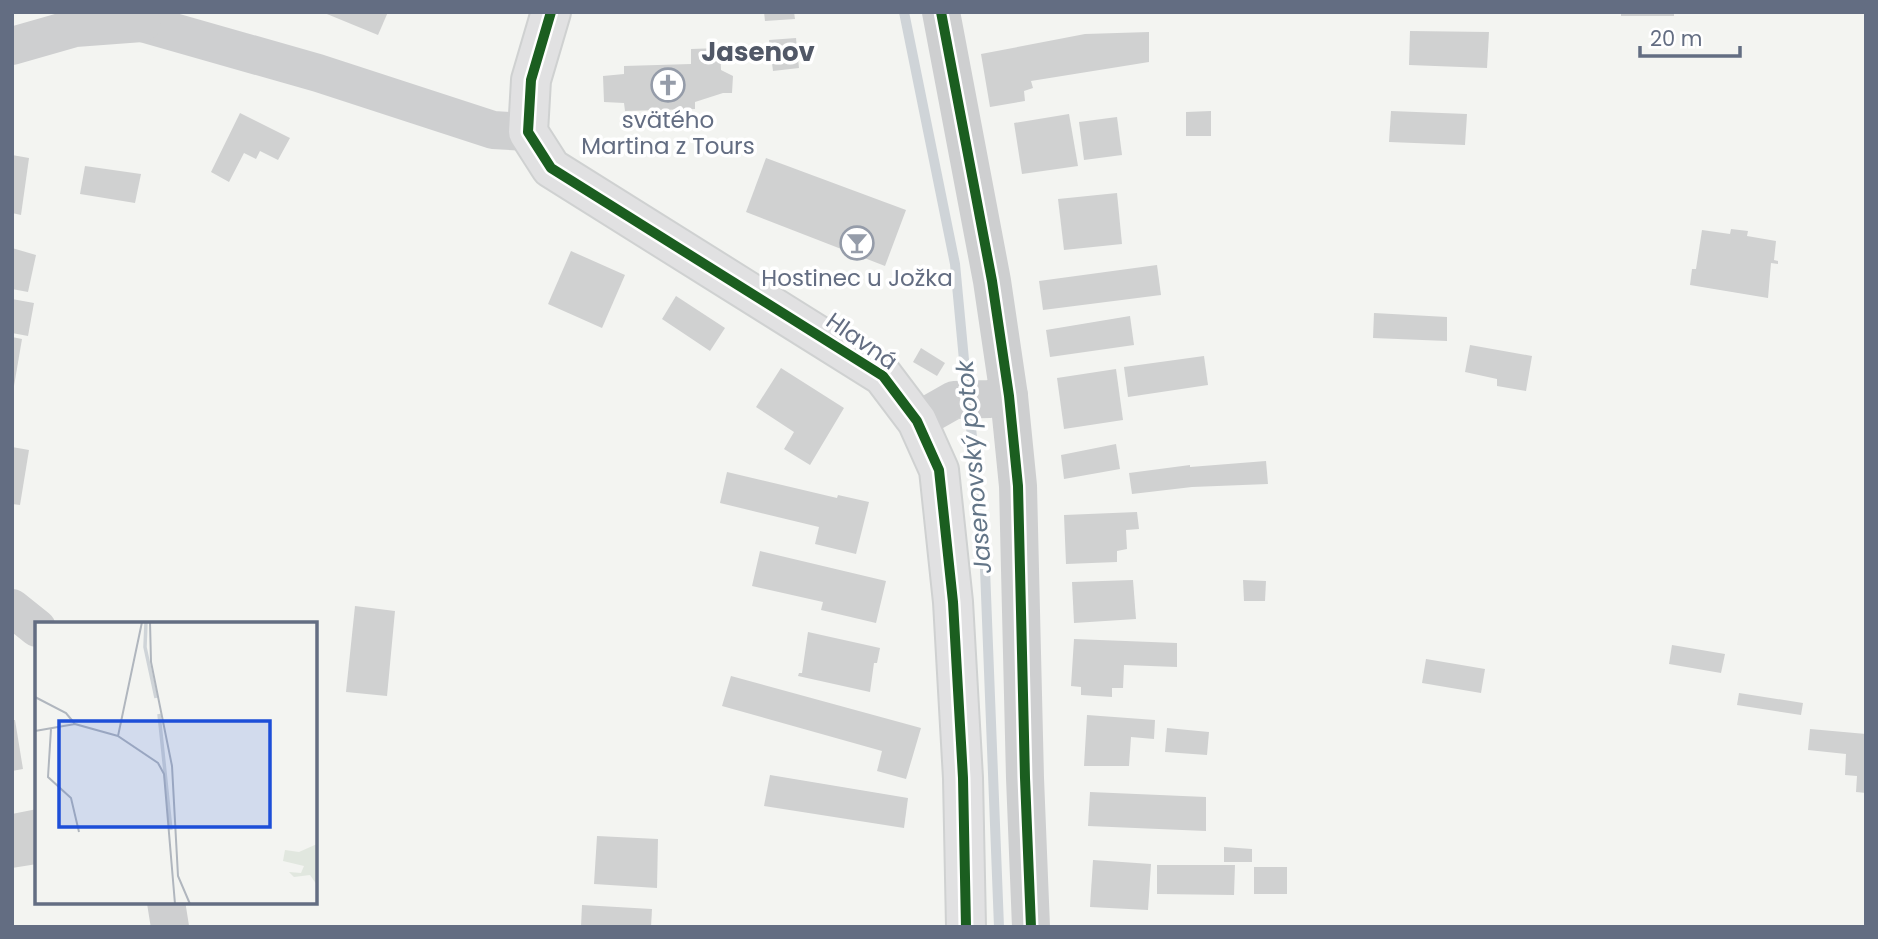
<svg xmlns="http://www.w3.org/2000/svg" width="1878" height="939" font-family="Poppins,sans-serif">
	<rect width="100%" height="100%" fill="#f3f4f1"/>
	<g fill="none" stroke-linecap="round" stroke-linejoin="round">
		<!-- stream -->
		<g stroke="#cfd4d8" stroke-width="10">
			<path d="M904 12 955 264 967 392"/>
			<path d="M969 407 985 569 999 927"/>
		</g>
	</g>
	<!-- building -->
	<g fill="#d0d1d1">
		<path d="M322 12H388L378 35Z"/>
		<path d="M764 12H794L795 19 765 21Z"/>
		<rect x="1621" y="12" width="53" height="4"/>
		<path d="M1410 31 1489 32 1487 68 1409 65Z"/>
		<path d="M1149 32V62L1031 81 1033 88 1024 91 1025 101 990 107 981 54 1085 34Z"/>
		<path d="M796 38 799 68 773 71 769 40Z"/>
		<path d="M720 48 721 70 733 76 732 93H723L695 102V109L625 111 624 103 604 102 603 76 624 74V66L691 64V49Z"/>
		<path d="M1211 111V136H1186V112Z"/>
		<path d="M1391 111 1467 114 1465 145 1389 142Z"/>
		<path d="M240 113 290 138 278 160 260 151 256 159 244 153 229 182 211 172Z"/>
		<path d="M1069 114 1078 166 1022 174 1014 123Z"/>
		<path d="M1117 117 1122 155 1084 160 1079 122Z"/>
		<path d="M12 155 29 158 21 215 12 213Z"/>
		<path d="M766 158 906 210 885 266 746 212Z"/>
		<path d="M85 166 141 174 135 203 80 194Z"/>
		<path d="M1117 193 1122 244 1064 250 1058 199Z"/>
		<path d="M1731 229 1748 231 1747 236 1776 241 1774 260 1778 261V264L1771 263 1768 298 1690 285 1692 269H1696L1702 230 1730 234Z"/>
		<path d="M12 248 36 255 28 292 12 289Z"/>
		<path d="M571 251 625 275 602 328 548 304Z"/>
		<path d="M1157 265 1161 295 1043 310 1039 281Z"/>
		<path d="M676 296 725 328 710 351 662 319Z"/>
		<path d="M12 299 34 303 28 336 12 333Z"/>
		<path d="M1374 313 1447 317V341L1373 338Z"/>
		<path d="M1130 316 1134 345 1050 357 1046 330Z"/>
		<path d="M12 337 22 339 14 386H12Z"/>
		<path d="M1470 345 1532 356 1526 391 1497 386V379L1465 372Z"/>
		<path d="M921 348 945 363 937 376 913 362Z"/>
		<path d="M1204 356 1208 385 1128 397 1124 367Z"/>
		<path d="M781 368 844 408 810 465 784 449 794 432 756 407Z"/>
		<path d="M1116 369 1123 420 1064 429 1057 378Z"/>
		<path d="M1116 444 1120 469 1064 479 1061 455Z"/>
		<path d="M12 447 29 450 20 505 12 504Z"/>
		<path d="M1266 461 1268 484 1192 487 1132 494 1129 473 1190 465V467Z"/>
		<path d="M727 472 837 498 838 495 869 502 856 554 815 544 819 527 720 503Z"/>
		<path d="M1137 512 1139 529 1126 530 1127 549 1117 551V562L1066 564 1064 515Z"/>
		<path d="M760 551 886 581 876 623 821 610 823 602 752 586Z"/>
		<path d="M1133 580 1136 619 1074 623 1072 582Z"/>
		<path d="M1243 580 1266 581 1265 601H1244Z"/>
		<path d="M355 606 395 611 387 696 346 692Z"/>
		<path d="M808 632 880 648 877 663H874L870 692 798 676 799 673H802Z"/>
		<path d="M1074 639 1177 643V667L1124 665 1123 688H1112V697L1081 695V687L1071 686Z"/>
		<path d="M1672 645 1725 654 1721 673 1669 664Z"/>
		<path d="M1426 659 1485 669 1481 693 1422 683Z"/>
		<path d="M731 676 921 728 906 779 877 771 882 751 722 706Z"/>
		<path d="M1739 693 1803 703 1801 715 1737 705Z"/>
		<path d="M1087 715 1155 720 1154 739 1131 737 1129 766H1084Z"/>
		<path d="M12 720H15L23 769 12 771Z"/>
		<path d="M1167 728 1209 732 1207 755 1165 752Z"/>
		<path d="M1810 729 1866 734V793L1856 792 1857 776 1845 775 1846 754 1808 750Z"/>
		<path d="M770 775 908 798 904 828 764 806Z"/>
		<path d="M1090 792 1206 797V831L1088 826Z"/>
		<path d="M37 809V864L12 868V814Z"/>
		<path d="M597 836 658 839 657 888 594 884Z"/>
		<path d="M1224 847 1252 849V862H1224Z"/>
		<path d="M1093 860 1151 864 1148 910 1090 907Z"/>
		<path d="M1157 865H1235L1234 895 1157 894Z"/>
		<rect x="1254" y="867" width="33" height="27"/>
		<path d="M582 905 652 909 651 927H581Z"/>
	</g>
	<g fill="none" stroke-linecap="round" stroke-linejoin="round">
		<defs>
			<path id="secondary" d="M551 12 531 80 528 132 551 168 883 376 917 421 939 470 953 602 963 778 966 927"/>
		</defs>
		<!-- secondary casing -->
		<use href="#secondary" stroke="#cfd1d1" stroke-width="42"/>
		<!-- street -->
		<g stroke="#cecfd0" stroke-width="38">
			<path d="M133 12 142 23 318 73 493 130 528 132"/>
			<path d="M941 12 992 281 1009 396 1018 486 1025 778 1031 927"/>
			<path d="M12 46 75 28 142 23"/>
			<path d="M917 421 954 400 989 399 1009 396"/>
			<path d="M12 608 37 628"/>
			<path d="M166 902 170 927"/>
		</g>
		<!-- secondary -->
		<use href="#secondary" stroke="#e1e1e2" stroke-width="38"/>
		<defs>
			<g id="cycleway">
				<path d="M551 12 531 80 528 132 551 168 883 376 917 421 939 470 953 602 963 778 966 927"/>
				<path d="M941 12 992 281 1009 396 1018 486 1025 778 1031 927"/>
			</g>
		</defs>
		<!-- cycleway casing -->
		<use href="#cycleway" stroke="#fff" stroke-width="15"/>
		<!-- cycleway -->
		<use href="#cycleway" stroke="#1b5e20" stroke-width="10"/>
	</g>
	<!-- icons -->
	<defs>
		<symbol id="church-ring" viewBox="-11 -11 22 22"><circle r="9.5" fill="#fff" stroke="#959ca9" stroke-width="1.5"/><path d="M-1.2-6h2.4v3.5h3.3v2.4h-3.3V6h-2.4V-.1h-3.3v-2.4h3.3Z" fill="#959ca9"/></symbol>
		<symbol id="bar-ring" viewBox="-11 -11 22 22"><circle r="9.5" fill="#fff" stroke="#959ca9" stroke-width="1.5"/><path d="M-6-5H6L.8 .8V4.5H3.5V6h-7V4.5H-.8V.8Z" fill="#959ca9"/></symbol>
	</defs>
	<g fill-rule="evenodd">
		<use href="#church-ring" x="649" y="66" width="38" height="38"/>
		<use href="#bar-ring" x="838" y="224" width="38" height="38"/>
	</g>
	<g text-anchor="middle" stroke-width="7" stroke-linejoin="round" paint-order="stroke">
		<!-- poi labels -->
		<g font-size="23" fill="#636d82" stroke="#fff">
			<text x="668" y="128">svätého<tspan x="668" dy="26">Martina z Tours</tspan></text>
			<text x="857" y="286">Hostinec u Jožka</text>
		</g>
		<!-- street labels -->
		<g font-size="23" fill="#636d82" stroke="#fff">
			<text transform="translate(862 341) rotate(35)" y="8">Hlavná</text>
		</g>
		<!-- water labels -->
		<g font-size="24" font-style="italic" fill="#637587" stroke="#fff">
			<text transform="translate(974 467) rotate(-95)" y="8">Jasenovský potok</text>
		</g>
		<!-- quarter labels -->
		<g font-size="26" font-weight="bold" fill="#515867" stroke="#fff">
			<text x="758" y="61">Jasenov</text>
		</g>
	</g>
	<!-- overview -->
	<g transform="translate(35 622)">
		<rect width="282" height="282" fill="#f3f4f1"/>
		<path d="M282 222V263L275 253 259 255 254 250 266 251 269 244 248 239 250 228 264 230Z" fill="#e1e7df"/>
		<path fill="none" stroke="#cfd4d8" stroke-width="3.5" d="M111 0 110 25 121 76M124 92 136 208"/>
		<path fill="none" stroke="#b0b6be" stroke-width="2" d="M107 0 83 114 123 141 129 152 140 282M115 0 116 40 137 144 143 254 155 282M0 75 31 91 40 102 83 114M16 107 13 155 36 176 44 210M0 109 40 102"/>
		<path fill="#1d4ed8" fill-opacity="0.15" stroke="#1d4ed8" stroke-width="3.5" d="M24 99H235V205H24Z"/>
		<rect width="282" height="282" fill="none" stroke="#636d82" stroke-width="3.5"/>
	</g>
	<!-- border -->
	<rect width="1878" height="939" fill="none" stroke="#636d82" stroke-width="28"/>
	<!-- scale -->
	<path d="M1640 46v10h100v-10" fill="none" stroke="#636d82" stroke-width="3.5"/>
	<text x="1650" y="46" font-size="21" fill="#636d82" stroke="#ffffff" stroke-width="5" paint-order="stroke">20 m</text>
</svg>
